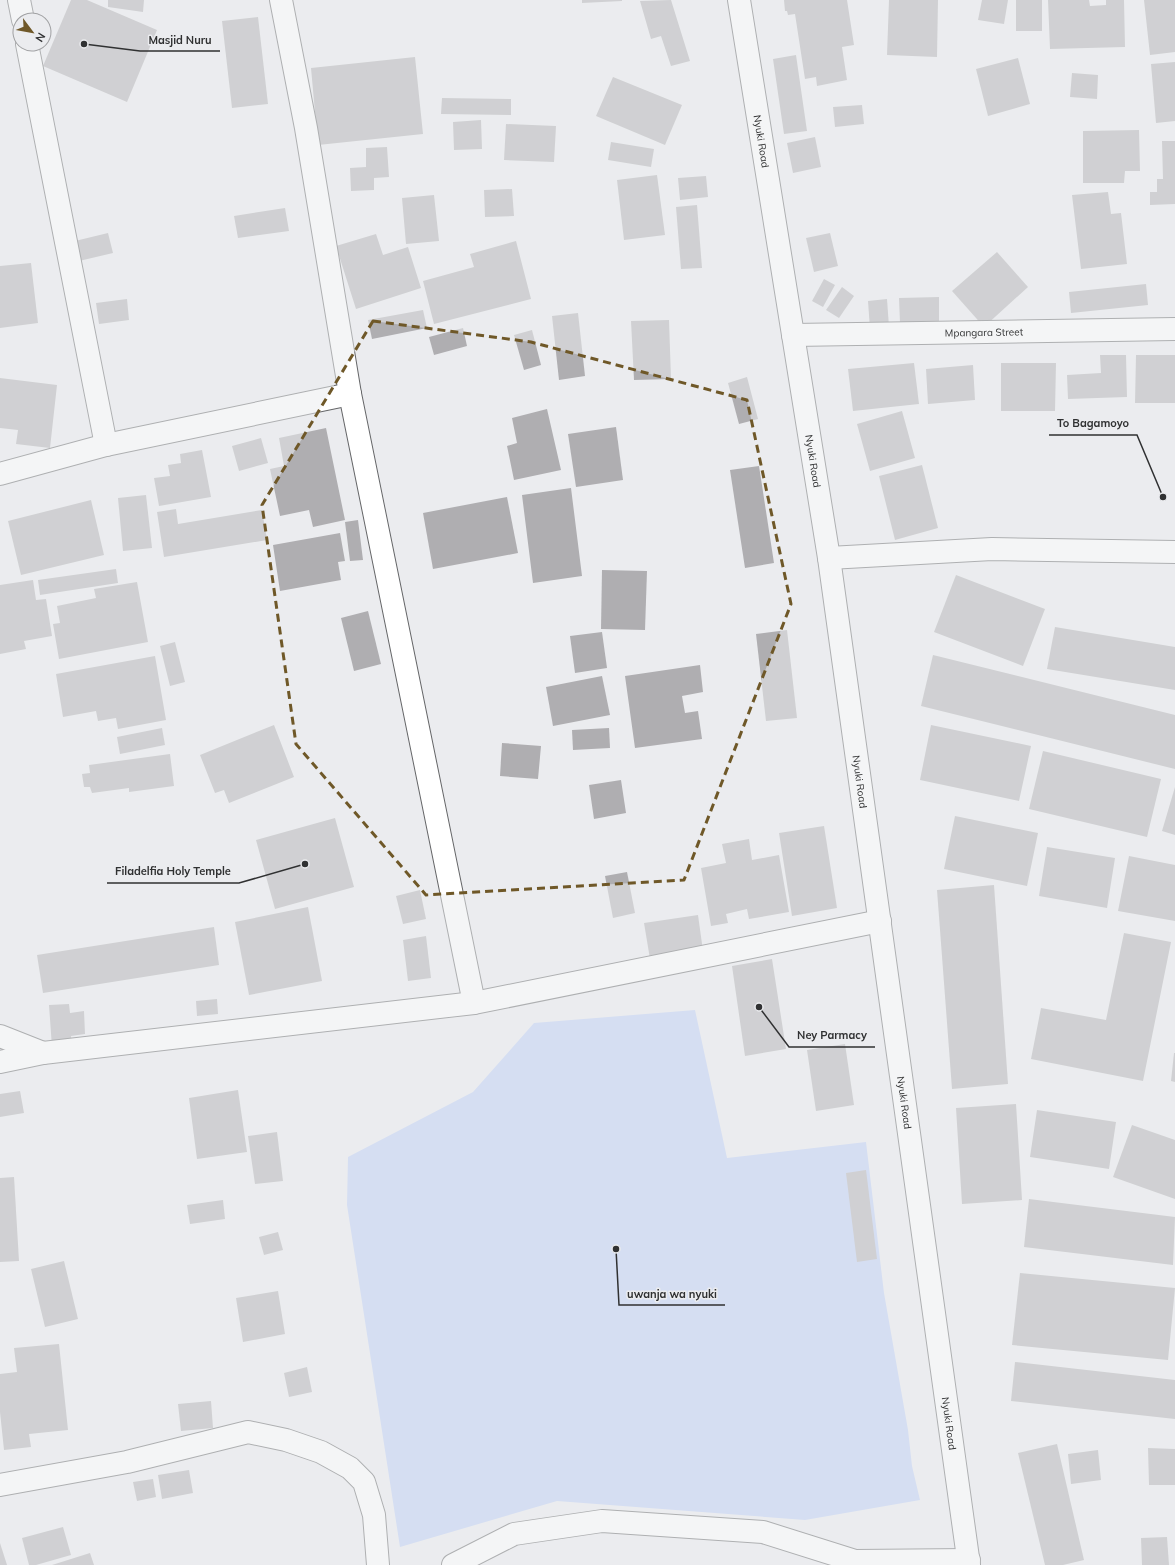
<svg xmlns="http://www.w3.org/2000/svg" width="1175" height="1565" font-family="Mulish,sans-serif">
	<rect width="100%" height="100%" fill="#ebecef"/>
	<!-- green -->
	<path fill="#bbccf6" d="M695 1010 727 1158 866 1142 884 1293 908 1430 912 1466 920 1500 805 1520 557 1501 400 1547 347 1205 348 1157 473 1092 534 1023Z"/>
	<!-- building -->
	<g fill="#afaeb1">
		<path d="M71 0H87L157 30 127 102 43 66Z"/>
		<path d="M108 0H144L143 12 108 7Z"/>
		<path d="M582 0H622V1L582 3Z"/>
		<path d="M671 0 690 61 671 66 661 36 651 39 640 1Z"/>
		<path d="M784 0H847L854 45 842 47 847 80 817 86 816 77 805 79 795 14 788 15 787 11H785Z"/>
		<path d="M889 0H938L937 57 887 55Z"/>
		<path d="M982 0H1008L1004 24 978 20Z"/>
		<rect x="1016" y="0" width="26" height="31"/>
		<path d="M1048 0H1089L1090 6 1106 5V0H1124L1125 47 1050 49Z"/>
		<path d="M1144 0H1175V52L1150 55Z"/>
		<path d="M258 17 268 104 232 108 222 21Z"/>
		<path d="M796 55 807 131 784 134 773 59Z"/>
		<path d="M415 57 423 134 318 145 311 68Z"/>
		<path d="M1018 58 1030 104 988 116 976 69Z"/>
		<path d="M1175 62V121L1156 123 1151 64Z"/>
		<path d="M1072 73 1098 75 1097 99 1070 97Z"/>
		<path d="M613 77 682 105 665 145 596 116Z"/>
		<path d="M442 98 511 99V115L441 114Z"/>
		<path d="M862 105 864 124 835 127 833 107Z"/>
		<path d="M481 120 482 149 454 150 453 122Z"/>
		<path d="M506 124 556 126 554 162 504 160Z"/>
		<path d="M1139 130 1140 171H1125L1124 183H1083V131Z"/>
		<path d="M815 137 821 167 793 173 787 143Z"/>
		<path d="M1162 141H1175V204L1150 205V192H1157V179H1163Z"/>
		<path d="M611 142 654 149 651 167 608 160Z"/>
		<path d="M387 147 389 177 374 178V190L351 191 350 168 366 167V148Z"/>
		<path d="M657 175 665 235 624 240 617 180Z"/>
		<path d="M706 176 708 197 680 200 678 178Z"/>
		<path d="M512 189 514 216 485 217 484 190Z"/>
		<path d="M1108 192 1111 214 1121 213 1127 264 1081 269 1072 195Z"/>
		<path d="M434 195 439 241 406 244 402 198Z"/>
		<path d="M697 205 702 268 681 269 676 207Z"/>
		<path d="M285 208 289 231 238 238 234 216Z"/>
		<path d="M108 233 113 253 79 261 75 241Z"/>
		<path d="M830 233 838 266 814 272 806 238Z"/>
		<path d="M376 234 383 255 408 247 421 288 356 309 336 246Z"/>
		<path d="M516 241 531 299 434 324 423 281 474 267 470 254Z"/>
		<path d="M997 252 1028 287 984 327 952 291Z"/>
		<path d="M31 263 38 323 0 328V266Z"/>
		<path d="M824 279 835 285 823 307 812 301Z"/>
		<path d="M1146 284 1148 305 1071 313 1069 292Z"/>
		<path d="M842 287 854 296 839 318 826 310Z"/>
		<path d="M939 297V323H900L899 298Z"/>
		<path d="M127 299 129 320 99 324 96 303Z"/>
		<path d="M887 299 889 327 870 329 868 301Z"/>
		<path d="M423 310 427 328 372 339 368 320Z"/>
		<path d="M578 313 585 376 559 380 552 316Z"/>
		<path d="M669 320 671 379 634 380 631 321Z"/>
		<path d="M463 328 467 346 434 355 429 337Z"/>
		<path d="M532 330 541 365 524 370 514 335Z"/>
		<path d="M1100 355H1126L1127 397 1068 399 1067 375 1101 373Z"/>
		<path d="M1136 355H1175V403H1135Z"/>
		<path d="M914 363 919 404 853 411 848 369Z"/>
		<path d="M1001 363H1056L1055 411H1001Z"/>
		<path d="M973 365 975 400 928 404 926 369Z"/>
		<path d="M747 377 758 419 739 424 728 383Z"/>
		<path d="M0 378 57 385 50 448 16 444 18 430 0 428Z"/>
		<path d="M547 409 561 470 514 480 507 446 517 443 512 418Z"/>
		<path d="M902 411 915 458 870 471 857 424Z"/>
		<path d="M616 427 623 480 576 487 568 434Z"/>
		<path d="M326 428 345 520 313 527 309 510 280 516 270 469 284 466 279 438Z"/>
		<path d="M261 438 268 463 239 471 232 446Z"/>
		<path d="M202 450 211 497 159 506 154 478 170 476 168 465 181 463 180 454Z"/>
		<path d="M922 465 938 528 895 540 879 476Z"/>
		<path d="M759 466 774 563 745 568 730 470Z"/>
		<path d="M571 488 582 576 533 583 522 495Z"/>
		<path d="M146 495 152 548 123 551 118 498Z"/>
		<path d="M507 497 518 553 433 569 423 513Z"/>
		<path d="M91 500 104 555 21 575 8 521Z"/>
		<path d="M176 509 178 524 262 510 267 540 164 557 157 512Z"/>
		<path d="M358 520 363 560 350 561 345 522Z"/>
		<path d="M340 533 345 561 338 562 341 580 280 591 273 545Z"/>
		<path d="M116 569 118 583 40 595 38 580Z"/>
		<path d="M602 570 647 571 645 630 601 629Z"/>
		<path d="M956 575 1045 609 1023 666 934 632Z"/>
		<path d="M33 580 36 600 46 599 52 636 24 641 26 649 0 654V585Z"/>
		<path d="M137 582 148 642 59 659 53 624 60 623 57 606 96 598 94 589Z"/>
		<path d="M368 611 381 664 354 671 341 618Z"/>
		<path d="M1055 627 1175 647V690L1047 669Z"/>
		<path d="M787 630 797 718 766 721 756 634Z"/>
		<path d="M602 632 607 668 575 673 570 636Z"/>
		<path d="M175 642 185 682 170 686 160 646Z"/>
		<path d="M933 655 1175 715V769L921 706Z"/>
		<path d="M155 656 166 720 118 729 116 718 98 721 96 711 63 717 56 674Z"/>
		<path d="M700 665 703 692 682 696 685 713 698 711 702 739 635 748 625 676Z"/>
		<path d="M602 676 610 715 553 726 546 687Z"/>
		<path d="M274 725 294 777 229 803 224 790 215 793 200 755Z"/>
		<path d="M931 725 1031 746 1019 801 920 780Z"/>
		<path d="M162 728 165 745 120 754 117 737Z"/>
		<path d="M609 728 610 748 573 750 572 730Z"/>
		<path d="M502 743 541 746 538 779 500 776Z"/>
		<path d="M1043 751 1161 779 1147 837 1029 809Z"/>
		<path d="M170 754 174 786 129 792V788L92 793 90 787H84L82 774 90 773 89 765Z"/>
		<path d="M621 780 626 813 594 819 589 785Z"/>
		<path d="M1175 787V835L1162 831Z"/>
		<path d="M955 816 1038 833 1027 886 944 869Z"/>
		<path d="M335 818 354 887 275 909 256 840Z"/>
		<path d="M824 826 837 908 792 916 779 833Z"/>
		<path d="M749 839 752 860 779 855 789 912 749 919 747 909 726 914 728 923 711 926 701 868 726 863 722 844Z"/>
		<path d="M1047 847 1115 858 1107 908 1039 896Z"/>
		<path d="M1129 856 1175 865V921L1118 911Z"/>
		<path d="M627 872 635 913 613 918 605 876Z"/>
		<path d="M994 885 1008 1084 952 1089 937 890Z"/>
		<path d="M420 890 426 919 403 924 396 896Z"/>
		<path d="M308 907 322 981 249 995 235 922Z"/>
		<path d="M698 915 703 951 650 959 644 923Z"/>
		<path d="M214 927 219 965 43 993 37 955Z"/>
		<path d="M1124 933 1171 942 1143 1081 1031 1059 1041 1008 1106 1020Z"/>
		<path d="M426 936 431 978 408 981 403 940Z"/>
		<path d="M772 959 786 1049 745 1056 732 966Z"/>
		<path d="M217 999 218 1014 197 1016 196 1001Z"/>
		<path d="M69 1004 70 1013 84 1011 85 1034 71 1036 72 1045 52 1047 49 1005Z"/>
		<path d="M845 1044 854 1105 816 1111 807 1050Z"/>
		<path d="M1174 1053H1175V1082L1171 1081Z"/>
		<path d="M238 1090 247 1152 197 1159 189 1098Z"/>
		<path d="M20 1091 24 1113 0 1117V1094Z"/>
		<path d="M1016 1104 1022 1200 962 1204 956 1108Z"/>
		<path d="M1037 1110 1116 1122 1109 1169 1030 1157Z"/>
		<path d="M1132 1125 1175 1140V1199L1113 1177Z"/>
		<path d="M277 1132 283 1181 255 1184 248 1136Z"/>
		<path d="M866 1170 877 1259 857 1262 846 1173Z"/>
		<path d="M14 1177 19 1261 0 1262V1178Z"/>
		<path d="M1029 1199 1175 1217 1173 1265 1024 1247Z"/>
		<path d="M223 1200 225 1219 190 1224 187 1205Z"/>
		<path d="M278 1232 283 1250 264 1255 259 1237Z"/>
		<path d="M64 1261 78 1319 45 1327 31 1269Z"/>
		<path d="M1020 1273 1175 1288 1168 1360 1012 1345Z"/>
		<path d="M278 1291 285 1334 243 1342 236 1298Z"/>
		<path d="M59 1344 68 1430 29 1434 31 1447 4 1450 0 1412V1374L17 1372 14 1348Z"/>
		<path d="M1015 1362 1175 1380V1419L1011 1401Z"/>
		<path d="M307 1367 312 1392 289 1397 284 1373Z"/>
		<path d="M211 1401 213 1428 181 1431 178 1404Z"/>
		<path d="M1057 1444 1084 1560 1063 1565H1045L1018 1453Z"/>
		<path d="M1148 1448 1175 1449V1485H1149Z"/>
		<path d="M1098 1450 1101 1480 1071 1484 1068 1454Z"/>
		<path d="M189 1470 193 1493 162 1499 158 1475Z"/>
		<path d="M153 1479 156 1497 137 1501 133 1482Z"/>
		<path d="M63 1527 71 1555 36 1565H29L22 1538Z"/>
		<path d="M1167 1537 1169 1565H1142L1141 1538Z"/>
		<path d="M0 1543 7 1565H0Z"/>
		<path d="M90 1553 94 1565H52Z"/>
	</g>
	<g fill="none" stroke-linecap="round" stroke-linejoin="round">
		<defs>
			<g id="minor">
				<path d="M19 0 23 20"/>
				<path d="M281 0 306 128 350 394 474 1003"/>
				<path id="s1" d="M739 0 829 558 969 1565"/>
				<path d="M27 44 106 445"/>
				<path id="s2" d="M793 335 1175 329"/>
				<path d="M0 474 106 445 350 394"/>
				<path d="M829 558 992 549 1175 552"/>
				<path d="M0 1036 43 1053"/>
				<path d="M0 1062 43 1053 474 1003 880 921"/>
				<path d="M0 1485 127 1462 248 1432 286 1440 321 1452 350 1468 364 1482 374 1515 378 1565"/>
				<path d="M453 1565 514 1534 602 1521 763 1532 855 1561 969 1560"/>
			</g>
		</defs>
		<!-- minor casing -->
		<use href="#minor" stroke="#656668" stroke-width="24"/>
		<!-- minor -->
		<use href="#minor" stroke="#fff" stroke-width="22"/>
	</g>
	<!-- marked area -->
	<path d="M0 0H1175V1565H0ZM373 321 531 342 747 400 791 604 684 880 426 895 296 744 262 505Z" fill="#ebecef" fill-opacity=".55" fill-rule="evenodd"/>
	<path fill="none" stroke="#6f5828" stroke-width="3" stroke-dasharray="8 5" stroke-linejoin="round" d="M373 321 531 342 747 400 791 604 684 880 426 895 296 744 262 505Z"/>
	<g text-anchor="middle" stroke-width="3" stroke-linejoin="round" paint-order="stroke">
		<!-- street labels -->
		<g font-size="10" fill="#303132" stroke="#ebecef">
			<text dy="4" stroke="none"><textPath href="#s1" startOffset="143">Nyuki Road</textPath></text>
			<text dy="4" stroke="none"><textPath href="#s2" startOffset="191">Mpangara Street</textPath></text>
			<text dy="4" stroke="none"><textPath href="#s1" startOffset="467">Nyuki Road</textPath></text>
			<text dy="4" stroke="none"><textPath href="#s1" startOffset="791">Nyuki Road</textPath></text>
			<text dy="4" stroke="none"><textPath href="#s1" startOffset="1115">Nyuki Road</textPath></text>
			<text dy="4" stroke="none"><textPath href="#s1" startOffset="1439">Nyuki Road</textPath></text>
		</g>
	</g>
	<!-- callouts -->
	<path fill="none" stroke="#303132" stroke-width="1.5" d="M84 44L140 51H220M1163 497L1137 435H1049M305 864L239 883H107M759 1007L789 1047H875M616 1249L619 1305H725"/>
	<g fill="#303132" stroke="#ebecef" stroke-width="1.5">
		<circle cx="84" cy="44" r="4"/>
		<circle cx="1163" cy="497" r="4"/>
		<circle cx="305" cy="864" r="4"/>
		<circle cx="759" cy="1007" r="4"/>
		<circle cx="616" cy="1249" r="4"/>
	</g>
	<g font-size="11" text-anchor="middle" font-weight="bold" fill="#303132" stroke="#ebecef" stroke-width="3" stroke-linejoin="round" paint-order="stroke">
		<text x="180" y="44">Masjid Nuru</text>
		<text x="1093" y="427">To Bagamoyo</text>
		<text x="173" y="875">Filadelfia Holy Temple</text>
		<text x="832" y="1039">Ney Parmacy</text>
		<text x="672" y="1298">uwanja wa nyuki</text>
	</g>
	<!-- north arrow -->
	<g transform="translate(32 32) rotate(122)"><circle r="19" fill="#ebecef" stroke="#a0a1a3"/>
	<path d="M0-3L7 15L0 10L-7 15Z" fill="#6f5828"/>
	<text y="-6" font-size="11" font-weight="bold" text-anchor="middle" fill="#303132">N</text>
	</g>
</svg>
